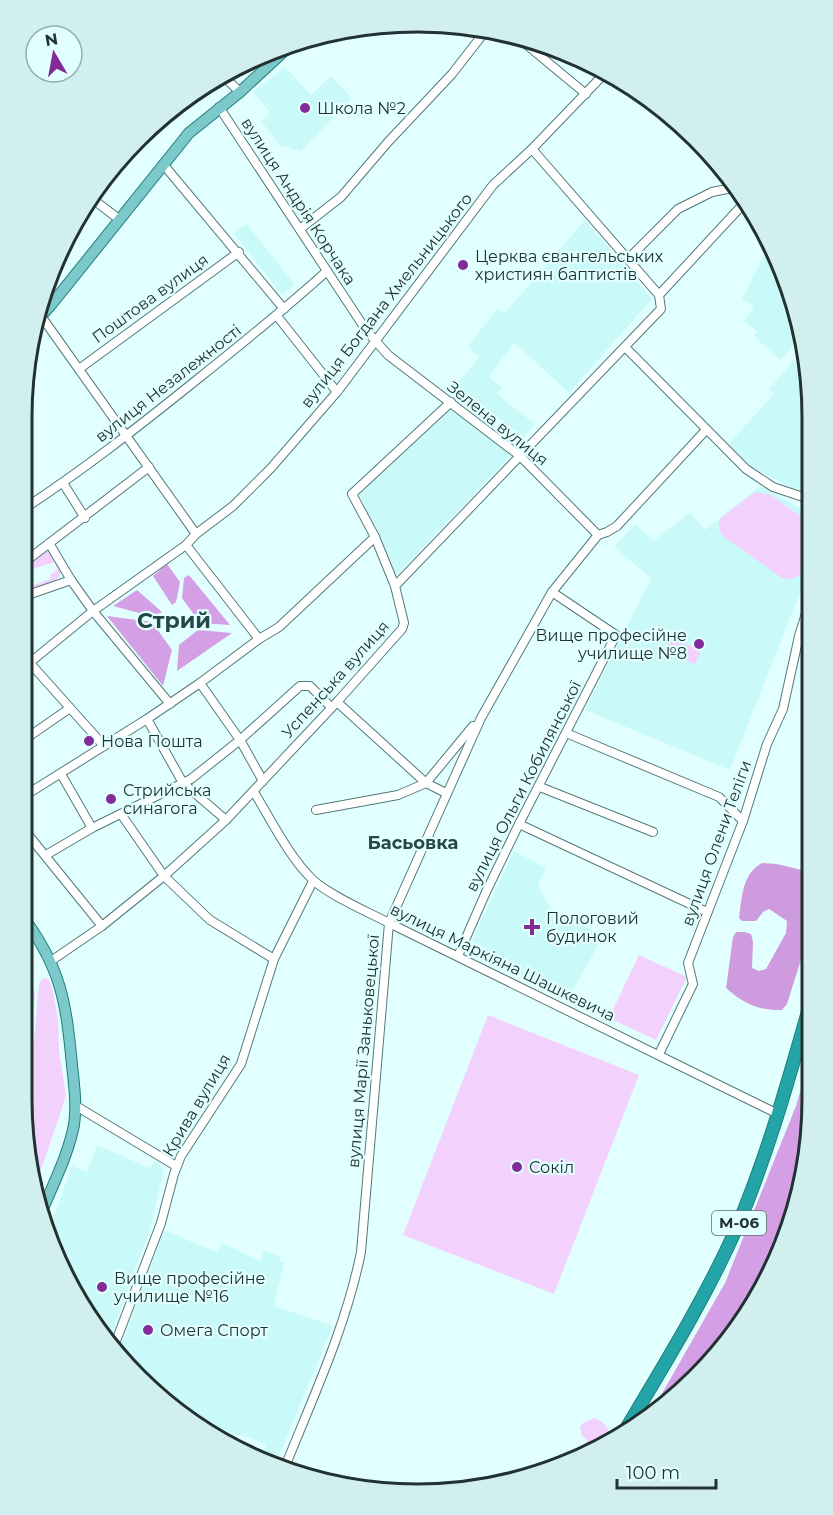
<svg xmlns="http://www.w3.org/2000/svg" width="833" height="1515" font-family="Montserrat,sans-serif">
	<rect width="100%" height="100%" fill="#e1ffff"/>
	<!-- built -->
	<g fill="#c9faf9">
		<path d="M252 58 255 60 242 76 230 69Z"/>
		<path d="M285 67 311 95 331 76 352 98 301 151 291 149 287 145 282 148 261 121 269 114V111L253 92Z"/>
		<path d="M585 220 652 299 569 393 514 342 489 377 502 387 497 394 535 424 524 437 455 387 479 357 468 346 497 309 504 314Z"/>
		<path d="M247 224 295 285 282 295 234 233Z"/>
		<path d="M769 244 791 289 801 332 791 349 780 360 754 336 757 331 744 321 754 306 742 299Z"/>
		<path d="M793 361 809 372 808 492 794 489 752 467 730 446 729 443 774 394 769 389Z"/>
		<path d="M450 407 511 456 396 575 359 493Z"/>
		<path d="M760 486 809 513V570L730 770 585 710 651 578 614 547 635 524 654 541 690 512 705 530Z"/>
		<path d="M514 851 546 868 538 886 552 910 603 936 569 998 468 949Z"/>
		<path d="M97 1145 150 1168 155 1161 164 1169 150 1229 108 1344 103 1339 47 1236 72 1166 87 1172Z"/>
		<path d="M164 1230 216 1252 222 1243 260 1261 264 1251 280 1256 279 1261 284 1263 274 1306 333 1326 276 1463 262 1457 266 1444 243 1436 211 1430 206 1431 196 1427 118 1353Z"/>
	</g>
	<!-- green -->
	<g fill="#f3d1fd">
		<path d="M757 492 771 495 809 523C809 534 811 547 809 557 807 570 796 583 782 578L723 536C718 529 717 524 722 517L751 495Z"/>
		<path d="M46 551 51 553 61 571C58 586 34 588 22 592V589L51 579 50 575 57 570 55 562 22 572V567Z"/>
		<path d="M670 638 701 650 695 664 665 652Z"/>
		<path d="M639 955 687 977 656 1040 609 1018Z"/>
		<path d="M48 978 53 990 58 1020 59 1050 66 1096 39 1176 33 1174 21 1098V997L29 980 35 993 31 1041 34 1042 39 984 42 979Z"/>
		<path d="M488 1015 639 1075 554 1294 403 1235Z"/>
		<path d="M594 1418C603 1421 613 1429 607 1440L577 1458 587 1440 582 1436 580 1427 583 1423Z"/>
	</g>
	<!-- forest -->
	<g fill="#d49fe4">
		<path d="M167 564 180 582 176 602 172 605 153 576Z"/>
		<path d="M189 575 230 625 200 623 182 598 184 578Z"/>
		<path d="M137 590 162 612 154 617 113 606Z"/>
		<path d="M107 616 152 622 172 650 163 686Z"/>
		<path d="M198 630 232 633 177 671 179 645Z"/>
		<path d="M811 1054V1124L798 1201 759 1297 677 1396 652 1411 725 1283 796 1106Z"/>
	</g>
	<!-- water -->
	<path fill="#cf9bdf" d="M762 863 777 864 810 872 811 928 787 1004 782 1010C760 1011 742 1003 726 988L733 937 736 932H745L751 934 753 942 752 968 759 971 766 969 786 933 787 921 769 909 763 912 756 921H742L739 918C742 897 742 874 762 863Z"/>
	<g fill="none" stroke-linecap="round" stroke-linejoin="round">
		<defs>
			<g id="minor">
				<path d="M516 36 586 94"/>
				<path d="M221 74 240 92"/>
				<path d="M219 107 366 330 388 355 520 456 598 535"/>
				<path d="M163 164 284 309"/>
				<path d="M90 197 120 220"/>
				<path d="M300 229 341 197 388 142 452 74 487 29"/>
				<path d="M628 259 678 209 712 192 737 187"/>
				<path d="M659 295 747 200"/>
				<path d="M41 299 51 305"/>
				<path d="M41 316 196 534"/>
				<path d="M277 316 337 392"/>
				<path d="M625 347 746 469 773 487 809 499"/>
				<path d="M79 369 239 252"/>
				<path d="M63 483 85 518"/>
				<path d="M22 510C82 471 138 427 194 382 239 346 284 310 327 271"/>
				<path d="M598 535 607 532 617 526 706 430"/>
				<path d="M49 543 71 580 93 611 170 704"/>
				<path d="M186 545 259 639"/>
				<path d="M22 564 149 467"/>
				<path d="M395 586 375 537 352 494 451 402"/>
				<path d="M22 597 71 580"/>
				<path d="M22 650 32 660"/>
				<path d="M29 662 104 746"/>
				<path d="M22 669 93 611 186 545 196 534 233 506 271 468 337 392 493 185 532 149 607 71"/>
				<path d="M200 683 240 740 263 781"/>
				<path d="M337 702 426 783 446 793"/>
				<path d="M147 719 183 783 226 820"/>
				<path d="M566 733 719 797 743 821"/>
				<path d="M21 742 70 708"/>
				<path d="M61 774 92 828"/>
				<path d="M540 787 653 832"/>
				<path d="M254 792C271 820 289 857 313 880 329 895 368 912 389 923L778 1114"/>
				<path d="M21 798 147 719 200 683 259 639 279 627 375 537"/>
				<path d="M316 810 398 795 426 783 473 726"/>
				<path d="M121 814 164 876 210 920 274 959"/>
				<path d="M519 824 707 912"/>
				<path d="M21 826 102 926"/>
				<path d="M46 855 92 828 191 779 240 740 300 686H310L331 707"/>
				<path d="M458 956 486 892 519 824 616 635 552 592"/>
				<path d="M51 961 102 926 164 876 226 820 337 702 402 629 404 623 395 586 661 309 659 295 532 149"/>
				<path d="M659 1054 693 984 688 963 743 821 767 744 783 709 799 636 809 604"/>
				<path d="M76 1106 176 1166"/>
				<path d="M113 1349 161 1223 174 1174 181 1156 241 1064 274 959 313 881"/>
				<path d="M285 1467C313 1397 346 1327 361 1252L389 923 481 718 552 592 598 535"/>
			</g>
			<g id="major">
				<path d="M33 325 51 305 189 133 240 92 294 42"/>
				<path d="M21 914C61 967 66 1001 72 1065 74 1085 77 1104 74 1125 68 1156 52 1186 40 1216"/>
			</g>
			<path id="highway" d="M627 1427C666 1362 706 1297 737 1227 768 1154 789 1078 811 1001"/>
		</defs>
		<!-- minor casing -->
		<use href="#minor" stroke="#567979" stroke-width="10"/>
		<!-- major casing -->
		<use href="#major" stroke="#237c7e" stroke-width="12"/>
		<!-- highway casing -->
		<use href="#highway" stroke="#237c7e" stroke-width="14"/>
		<!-- minor -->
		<use href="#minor" stroke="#fff" stroke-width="8"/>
		<!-- major -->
		<use href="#major" stroke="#7bc9ca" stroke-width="10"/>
		<!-- highway -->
		<use href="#highway" stroke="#23a5a7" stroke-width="12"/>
	</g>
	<!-- markers -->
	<g fill="#822b99" stroke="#e1ffff" stroke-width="2">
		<circle cx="305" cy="108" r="6"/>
		<circle cx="463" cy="265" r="6"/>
		<circle cx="699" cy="644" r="6"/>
		<circle cx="89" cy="741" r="6"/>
		<circle cx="111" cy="799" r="6"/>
		<path d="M529 918h6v6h6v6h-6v6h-6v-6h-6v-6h6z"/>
		<circle cx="517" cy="1167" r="6"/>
		<circle cx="102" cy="1287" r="6"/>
		<circle cx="148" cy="1330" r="6"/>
	</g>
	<g text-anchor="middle" stroke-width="4.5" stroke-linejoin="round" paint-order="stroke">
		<!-- shield labels -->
		<rect fill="#e1ffff" stroke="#5b6f6f" stroke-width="1.5" x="712" y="1211" width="54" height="24" rx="4.5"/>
		<g font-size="15" font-weight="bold" fill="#223131">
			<text x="739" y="1228">М-06</text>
		</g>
		<!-- poi labels -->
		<g font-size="16" fill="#223131" stroke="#e1ffff" text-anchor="start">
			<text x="317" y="114">Школа №2</text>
			<text x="475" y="262">Церква євангельських<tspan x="475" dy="18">християн баптистів</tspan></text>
			<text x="687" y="641" text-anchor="end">Вище професійне<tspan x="687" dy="18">училище №8</tspan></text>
			<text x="101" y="747">Нова Пошта</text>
			<text x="123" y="796">Стрийська<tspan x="123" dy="18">синагога</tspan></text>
			<text x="546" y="924">Пологовий<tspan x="546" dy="18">будинок</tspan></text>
			<text x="529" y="1173">Сокіл</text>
			<text x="114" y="1284">Вище професійне<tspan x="114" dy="18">училище №16</tspan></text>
			<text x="160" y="1336">Омега Спорт</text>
		</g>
		<!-- street labels -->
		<g font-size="16" fill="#223131" stroke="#e1ffff">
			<text transform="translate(299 201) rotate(57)" y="6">вулиця Андрія Корчака</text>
			<text transform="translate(150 298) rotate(-36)" y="6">Поштова вулиця</text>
			<text transform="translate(386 300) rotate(-52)" y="6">вулиця Богдана Хмельницького</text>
			<text transform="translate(168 383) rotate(-38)" y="6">вулиця Незалежності</text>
			<text transform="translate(498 423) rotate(39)" y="6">Зелена вулиця</text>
			<text transform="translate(335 679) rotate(-48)" y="6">Успенська вулиця</text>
			<text transform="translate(523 786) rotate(-63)" y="6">вулиця Ольги Кобилянської</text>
			<text transform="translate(716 843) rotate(-70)" y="6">вулиця Олени Теліги</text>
			<text transform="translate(503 962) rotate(26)" y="6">вулиця Маркіяна Шашкевича</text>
			<text transform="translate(363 1051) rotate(-85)" y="6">вулиця Марії Заньковецької</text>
			<text transform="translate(196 1105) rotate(-59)" y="6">Крива вулиця</text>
		</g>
		<!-- neighbourhood labels -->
		<g font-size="18" font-weight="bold" fill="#254747" stroke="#e1ffff">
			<text x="413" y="849">Басьовка</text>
		</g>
		<!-- district labels -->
		<g font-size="22" font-weight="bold" fill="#254747" stroke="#e1ffff">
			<text x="174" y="628">Стрий</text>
		</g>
	</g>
	<!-- crop -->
	<path d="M0 0H833V1515H0ZM417 32H417A385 385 0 0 1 802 417V1099A385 385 0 0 1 417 1484H417A385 385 0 0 1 32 1099V417A385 385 0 0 1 417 32Z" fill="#d2efef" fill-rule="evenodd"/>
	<path fill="none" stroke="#223131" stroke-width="3" d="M417 32H417A385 385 0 0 1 802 417V1099A385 385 0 0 1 417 1484H417A385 385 0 0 1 32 1099V417A385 385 0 0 1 417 32Z"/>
	<!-- north arrow -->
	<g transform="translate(54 54) rotate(350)"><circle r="28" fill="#e1ffff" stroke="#95adad" stroke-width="1.5"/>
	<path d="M0-4.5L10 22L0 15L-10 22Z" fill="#822b99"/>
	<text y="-9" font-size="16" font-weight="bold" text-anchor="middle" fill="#223131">N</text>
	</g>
	<!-- scale -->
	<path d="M617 1479v9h99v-9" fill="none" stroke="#223131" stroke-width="3"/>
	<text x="626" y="1479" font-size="18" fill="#223131" stroke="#e1ffff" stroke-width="4.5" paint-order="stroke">100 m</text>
</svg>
